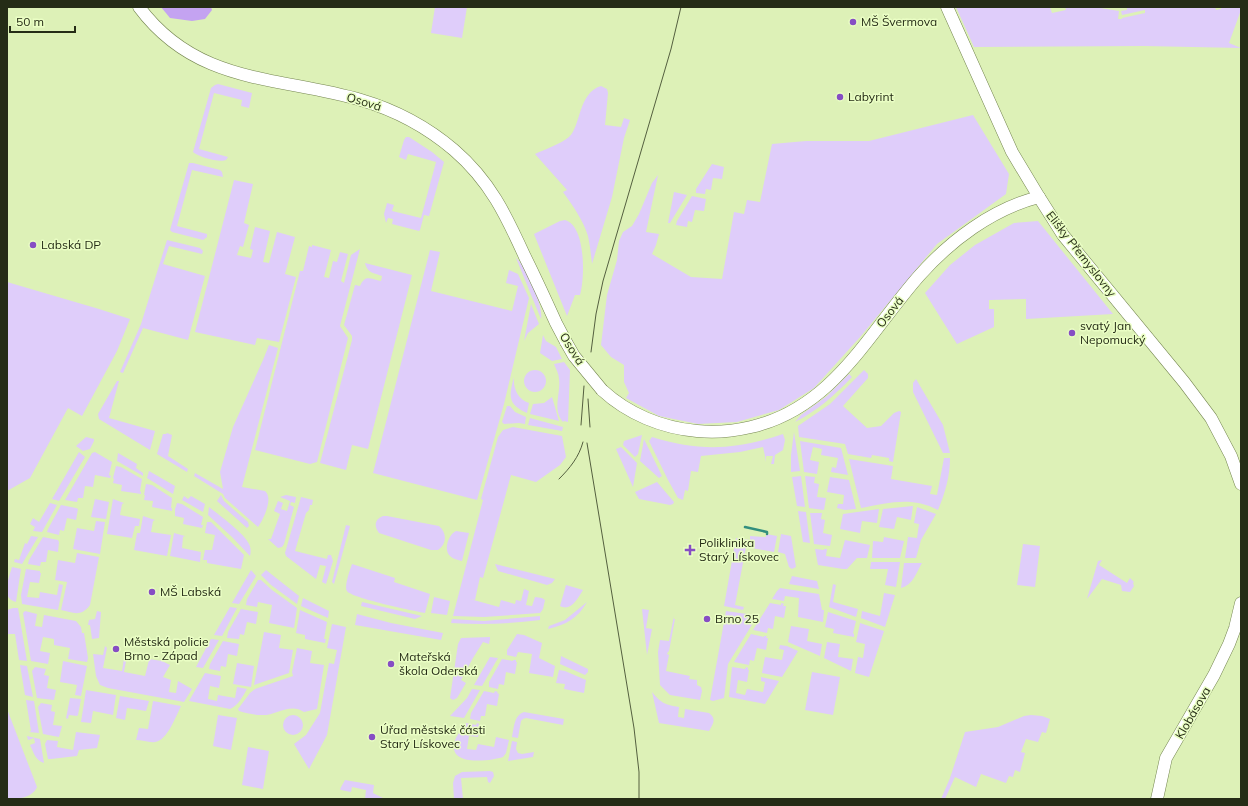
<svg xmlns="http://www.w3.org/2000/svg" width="1248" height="806" font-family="Mulish,sans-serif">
	<rect width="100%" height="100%" fill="#ddf1b7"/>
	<!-- green -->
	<g fill="#dfcdfa">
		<path d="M435 7H467L462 38 431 33Z"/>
		<path d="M956 7H999L1007 8 1015 7H1050L1052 13 1066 10 1065 7H1094L1119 11 1118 19H1122V18L1145 13V10L1122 15 1121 11 1127 10V7H1215L1216 10 1221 9V7H1241V10L1229 43 1241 48 1144 46 974 47Z"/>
		<path d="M218 84 252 93 249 108 241 106 242 100 214 93 199 149 228 157 226 160C220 163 198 157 193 152L211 88 215 85Z"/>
		<path d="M601 86 607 89 608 93 605 125 621 127 624 118 630 120 624 138 612 197 592 264C591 255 590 245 588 236 583 220 573 206 563 192L567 190 535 154C544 150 562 143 569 137 581 126 578 93 601 86Z"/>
		<path d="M973 115 1009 174 1006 194 937 244 861 336 814 388 779 410 737 422 698 424 659 416 626 398 629 393 624 382V365L611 357 601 345 607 295 617 260 619 241 623 232 632 226 639 214 652 183 658 175 646 232 659 234 656 245 652 254 691 277 722 279 734 212 744 214 747 200 760 202 772 144 806 141H869Z"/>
		<path d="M406 137H409L432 152 444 162 429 216 424 215 420 230 419 231 392 224 393 219 388 218 386 223 384 214 387 203 394 205 392 211 421 218 436 162 408 154 406 160 399 157 404 140Z"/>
		<path d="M189 163H193L220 170 222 172 223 177 192 170 177 226 207 234V237L203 240 172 232 170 230Z"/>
		<path d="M712 164 724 167 722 179 713 178 711 190 706 189 705 194 696 193V189Z"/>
		<path d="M234 180 253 184 244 223 249 225 243 247 240 246 237 255 251 258 253 250 250 249 255 227 270 231 263 262 269 263 277 232 295 237 285 274 296 277 279 342 257 338 255 345 195 332Z"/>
		<path d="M674 192 687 195 670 223H668Z"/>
		<path d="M692 196 706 199 704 211 695 210 692 222 688 221 687 227 676 225 677 221Z"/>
		<path d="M565 220C586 226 585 278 580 295H575L567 316 534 234 560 221Z"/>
		<path d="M1038 221 1113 314 1026 319V299L989 300V309H994V327L957 344 925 293 950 265 975 245 1014 223Z"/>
		<path d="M167 240 200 248 203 251 202 254 169 246 163 264 205 276 188 340 143 328 123 373 120 372 141 324Z"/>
		<path d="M312 245 331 250 324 277 329 278 333 261 337 262 340 252 348 254 341 281 344 283 351 255 360 249 340 326 348 338 317 462 310 464 255 450 300 271H303L309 246 312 247Z"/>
		<path d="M430 250 440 252 431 291 512 311 518 286 506 283 509 270 518 274 529 298 504 404 477 500 373 473Z"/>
		<path d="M516 258C526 265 544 308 541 319Z"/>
		<path d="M365 263 412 275 368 449 352 445 346 470 320 463 352 340V336L344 325 355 285 360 286C365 274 371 279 381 281L382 276C374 273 367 273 365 263Z"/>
		<path d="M7 282 99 309 130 319 117 351 82 416 68 408 30 478 7 491Z"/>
		<path d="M531 304 539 324 528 333 524 341Z"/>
		<path d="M543 335 546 341 556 347 562 359 552 361 540 353Z"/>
		<path d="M269 345 278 348 242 487 265 491C274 498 263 520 258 527L225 498 223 494 194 476 195 473 223 489 220 472 233 427 263 360Z"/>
		<path d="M564 362 570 370 568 422 564 421 563 422C552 410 561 393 559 379 559 374 556 369 554 364Z"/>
		<path d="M864 370 868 374V378L843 406 867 428 881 426 894 413 899 411 901 412 893 462 889 461V458L872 455 871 458 848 454 845 444 799 437 798 426 830 404Z"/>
		<circle cx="535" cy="381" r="11"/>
		<path d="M849 374 852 377C835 395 817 411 795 422L801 415 827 396Z"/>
		<path d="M514 377C513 389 518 399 529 403L527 413C507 404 509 396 514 377Z"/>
		<path d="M916 379 943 425 950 453H943L913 392V383Z"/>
		<path d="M117 381H119L109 418 155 431 150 450 99 419 98 414Z"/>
		<path d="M552 397 559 421 530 414 533 404 544 403Z"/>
		<path d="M507 406H510L515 412 526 417 525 424 519 423 504 424 502 422Z"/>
		<path d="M530 418 563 427 562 431 528 425Z"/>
		<path d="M513 427 562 436 566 457 560 465 536 482 511 475 483 578 480 577 475 600 470 599 499 607 501 600 515 604 516 600 521 601 524 589 529 591 526 605 532 606 535 597 542 598 545 600 543 609 540 613 484 617 453 616 483 500 481 499 498 437 503 430Z"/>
		<path d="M794 432 800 471 791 472V455Z"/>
		<path d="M167 433 172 435 168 456 188 469 187 472 157 454 163 434H166Z"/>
		<path d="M783 434 785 440 783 450 775 455 774 464H771L773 456H766L765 462V456L763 447 740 452 701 456 698 472 691 471 688 491 685 490 683 500 678 498 668 480 649 441 652 437C701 452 735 450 783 434Z"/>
		<path d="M642 435 638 454 635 457 623 445 624 441Z"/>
		<path d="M86 437 94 439V441L90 449 83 451 76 446Z"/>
		<path d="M644 439 662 476 659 478 640 461Z"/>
		<path d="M800 441 841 448 848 475 831 472 832 467 836 468 838 458 821 455 822 449 813 447 810 460 819 462 817 474 804 472Z"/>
		<path d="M621 447 637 463 633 487 616 449Z"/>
		<path d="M79 452 85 457 59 501 52 499Z"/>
		<path d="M95 452 112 462 109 475 111 476 110 478 95 475 93 487 85 486 83 498H78L77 502 65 500 92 453Z"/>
		<path d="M118 453 137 464 136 468 143 473V476L117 461Z"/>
		<path d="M944 458H950C950 477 945 493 938 510 911 496 889 503 861 508L849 459 893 466 891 479 932 486 930 494 937 495Z"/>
		<path d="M116 466 121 467 142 479 140 491 141 492V494L121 491 122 485 113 483 114 479 113 478Z"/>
		<path d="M149 471 175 486 173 494 147 478Z"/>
		<path d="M801 476 805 507 797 506 792 477Z"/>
		<path d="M805 476 815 477 814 483 819 484 817 497 826 498 824 510 809 508Z"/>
		<path d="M830 477 849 480 856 509 845 510 837 508 838 504H843L844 495 827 492Z"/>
		<path d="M657 482 674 502 673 504 670 505 639 499 635 492Z"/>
		<path d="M146 484 152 485 172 498 171 508H172V511L152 507 153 501 144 500 145 495H144Z"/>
		<path d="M221 495 224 501 248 522 249 526 247 528 217 501Z"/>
		<path d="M286 495 296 497 295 503 291 502 290 505 294 507 284 544 282 547 278 548 268 539H271L280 514 274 511 278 501 283 503 281 509 287 511 290 501 280 497Z"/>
		<path d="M184 496 188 499 191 496 205 504 203 512 182 500Z"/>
		<path d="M301 497 313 500 312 505H310L309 510 306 513 295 551 327 559 328 555H331L333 561 326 584 322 582 326 566 320 565 316 579 286 556 285 553Z"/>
		<path d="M95 499 109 502 106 519 91 517Z"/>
		<path d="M113 499 124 503 122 504 120 515 140 519 139 526H135L132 538 107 534Z"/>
		<path d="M50 503 57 505 42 532 33 531 35 527 30 524 33 518 39 522Z"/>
		<path d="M177 503 182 504 203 517 201 525H203L202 528 183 524 184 518 175 516V509Z"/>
		<path d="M61 505 76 508 78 509 76 520 67 518 64 531 60 530 59 535 47 532 48 529Z"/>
		<path d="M913 506 911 520 897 517 894 529 879 527 883 509Z"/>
		<path d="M209 507C219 515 244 533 249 544 251 548 251 552 250 556L232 537 208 515Z"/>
		<path d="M917 507 936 514 921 540 916 558H905L908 537 917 538 919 524 914 523Z"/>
		<path d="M879 509 877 523 862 521 860 533 840 529 843 514Z"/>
		<path d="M798 511 806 512 810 543 803 542Z"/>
		<path d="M810 513H822L821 519 825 520 823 533 832 535 830 546 814 544Z"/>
		<path d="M143 516 155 520 153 521 151 532 171 535 167 556 134 550 137 533H140Z"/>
		<path d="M383 516H387L439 526C447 533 447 544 438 550H431L379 533C374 526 374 520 383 516Z"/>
		<path d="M96 521 105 522 100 554 73 549 77 528 94 531Z"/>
		<path d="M207 522H211L244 555 241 569 207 563V560H203L205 550H212L215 535 205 533Z"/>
		<path d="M346 525 350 526 334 584 332 582Z"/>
		<path d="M456 531 469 533 462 561C458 560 453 559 450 556 443 549 449 534 456 531Z"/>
		<path d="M174 533 185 536 183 537 182 548 201 552 200 562 170 556Z"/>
		<path d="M766 534 777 536 774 552 746 547 735 605 744 607 743 610 724 606 736 538 750 540V536L766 537Z"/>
		<path d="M781 534 791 536 796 567 792 569 789 567 785 554 778 552Z"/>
		<path d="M31 536 38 537 22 564 14 562 15 559 19 560 25 543 27 544Z"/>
		<path d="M43 537 58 540 59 542 58 552 48 550 46 562H41L40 566 28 564 29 560Z"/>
		<path d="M884 537 904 541 900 558H872L873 541 883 542Z"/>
		<path d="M845 540 870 545 867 558H857L847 569H843L818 565 815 549 824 550V549H827L826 556 840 558Z"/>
		<path d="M1023 544 1040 546 1035 587 1017 585Z"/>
		<path d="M77 553 99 557 90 605C81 617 74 613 61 610L67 582 55 580 58 560 75 563Z"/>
		<path d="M1102 560 1099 565 1127 583 1130 578 1134 582 1133 583 1134 586 1130 592 1122 591 1121 585 1102 579 1087 599 1098 561Z"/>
		<path d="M871 562H900L896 587 885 585 888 569H870Z"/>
		<path d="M904 563H922C916 573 913 585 901 588Z"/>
		<path d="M352 564 395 578 394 582 430 594 425 613C414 611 351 598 347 591 344 586 350 570 352 564Z"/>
		<path d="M495 564 555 579 552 583 547 585 498 571Z"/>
		<path d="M12 567 21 569 16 602C0 598 9 578 12 567Z"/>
		<path d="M26 569 40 571V573H41L39 583 30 582 27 597 39 598 40 592 57 595 59 584 63 585 58 610 22 604 21 595Z"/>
		<path d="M251 570 256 576 239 604 232 603Z"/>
		<path d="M266 570 299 596 297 604 271 585 261 575Z"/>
		<path d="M792 576 817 581 819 589 789 584Z"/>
		<path d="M258 580H261L272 590 297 608 294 628 269 623 272 605 258 602 257 607 246 605 247 599Z"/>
		<path d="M833 584 836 585 833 602 858 609 856 617 829 607Z"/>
		<path d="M566 585 583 590C578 598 571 612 560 606Z"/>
		<path d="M780 588 819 594 822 610H824L823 622 798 617 799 598 785 596 784 601 772 599 777 591Z"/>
		<path d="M884 593 895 595 885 627 861 618 862 611 880 616Z"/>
		<path d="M434 597 450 601 447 615 431 613Z"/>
		<path d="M303 598 329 611 328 618 301 606Z"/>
		<path d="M362 602 422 616 415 619 361 606Z"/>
		<path d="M587 602C578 618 566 625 548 629L549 626 565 620Z"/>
		<path d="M770 603 781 605V603L784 604 783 606H786L784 618 775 616 773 629 768 628 767 633 753 630Z"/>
		<path d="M230 607 237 608 222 636 214 635Z"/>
		<path d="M13 608H18L27 661 19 660 15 634H7V610Z"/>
		<path d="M241 609 258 612 256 624 247 622 244 635 240 634 239 639 227 638 228 632Z"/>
		<path d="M642 609 649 610 646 628 652 629 647 655Z"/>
		<path d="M300 610 327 622 324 639H326L325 643 305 639V635L296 633Z"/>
		<path d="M25 611 37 614 35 626 42 627 44 615 76 621 81 627 82 633H84L88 658 87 662 68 659 70 648 54 645V639L43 637 40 651 50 653 48 664 31 661 23 613Z"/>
		<path d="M97 611 101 612 99 638 92 639 90 625H88L89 620 95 619Z"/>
		<path d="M726 611 754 615 756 618 728 664 724 698 713 701 710 700Z"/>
		<path d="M828 612 856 621 853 633 854 634V637L833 633 834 629 825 627Z"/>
		<path d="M357 614 391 623 443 633 441 640 355 625Z"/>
		<path d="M540 616V620C509 624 481 625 451 623L452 619 484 621Z"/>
		<path d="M674 616 673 619H675L669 651 668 652 667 654 669 655 666 671 690 676 689 679 697 680V685L701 687 702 691 700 700 670 695 660 685 658 652 660 640 669 641Z"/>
		<path d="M860 623 884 631 869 677 855 673 858 657 863 658 865 644 856 642Z"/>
		<path d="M332 624 346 627 327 735 309 769 294 744 306 735 320 713 329 663 334 664 337 650 327 648Z"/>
		<path d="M791 626 809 629 807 641 822 644 820 656 788 642Z"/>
		<path d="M264 632 281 635 279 648 293 650 289 673 254 685Z"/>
		<path d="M517 634 524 635 542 643 539 658 555 666 553 677 529 673 532 654 518 652 516 657 507 655V650Z"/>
		<path d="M751 634 764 637V636H767L766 638H768L766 650 757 648 754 661 750 660 749 665 734 662Z"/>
		<path d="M490 637V639L489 644 483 642 473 658 461 680 466 683 457 698 453 700 450 698 458 644 461 638Z"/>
		<path d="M211 639 219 640 203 668 196 667Z"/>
		<path d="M223 641 239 644 237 656 228 654 226 667 221 666 220 671 209 669 210 664Z"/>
		<path d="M827 642 840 644 838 657 853 659 851 671 824 658Z"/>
		<path d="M780 645 787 646 798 651 782 677 762 673 765 657 782 660 784 650 779 649Z"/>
		<path d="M105 646 107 648 103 668 122 671 125 651 134 653 133 657 127 656 124 672 145 676 149 660 141 659 142 658 162 661 170 665 163 677 171 680 169 692 176 693 178 681 192 689 184 702 108 688 100 685 96 676 93 654 103 655Z"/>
		<path d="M297 648 312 651 310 663 324 665 317 709 304 712C290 702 276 716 261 715 254 715 246 713 239 711L238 709 250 693 255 689 293 676 292 672Z"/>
		<path d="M561 656 588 669V672L585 675 560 664Z"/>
		<path d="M490 657 498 658 482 686 474 685Z"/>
		<path d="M502 659 513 661V660H516V662H517L515 674 506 672 504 685 499 684 498 689 489 687V682Z"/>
		<path d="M63 661 87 666 81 696 75 695 77 685 60 682Z"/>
		<path d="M237 663 254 666 251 687 233 684Z"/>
		<path d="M20 665 27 666 33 697 25 695Z"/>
		<path d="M35 667 46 669 44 675 49 676 47 688 56 690 54 700 37 698 32 671Z"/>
		<path d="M732 667 745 669 746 667 748 668V670H749L747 682 738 680 736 693 745 695 747 689 763 692 765 682 761 681V677L779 681 765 704 729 697Z"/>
		<path d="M559 670 565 671 586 680 584 693 564 689 565 684 556 683Z"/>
		<path d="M812 672 840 677 833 715 805 710Z"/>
		<path d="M205 673 221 676 219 688 210 686 208 699 217 701 218 695 235 698 237 687 247 689C243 696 238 706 230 709L189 701Z"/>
		<path d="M472 689 480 690 464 718 450 716 467 698Z"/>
		<path d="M86 690 116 695 113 715 93 711 91 723 81 722Z"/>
		<path d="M484 691 494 693 495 691 498 692 497 693 499 694 497 706 487 704 485 716H481L480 721 470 719 471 713Z"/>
		<path d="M652 692C661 703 665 705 679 707L678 717 684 718 685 709 709 713C717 719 713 724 709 731L659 723Z"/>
		<path d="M120 696 149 701 146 711 127 708 125 720 116 718Z"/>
		<path d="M70 698 81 699 78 715 77 716 69 715 68 719 66 718Z"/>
		<path d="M26 700 34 701 39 733 29 732 31 731Z"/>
		<path d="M153 701 181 706C176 716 167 741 155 742 150 743 142 740 136 740L139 728 148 729Z"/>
		<path d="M41 703 52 705 51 711 55 712 53 725 62 726 59 737 43 734 38 707Z"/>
		<path d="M7 709 37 787C32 798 18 799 7 799Z"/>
		<path d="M524 712 564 719 563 725 526 718 523 719 521 721 518 738 512 737C514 728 514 715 524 712Z"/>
		<circle cx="293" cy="725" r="10"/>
		<path d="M218 715 237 718 231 750 213 746Z"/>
		<path d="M1031 715 1042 716 1050 719 1046 733 1042 732 1038 742 1026 739 1021 752 1025 753 1020 772 1015 770 1013 777 1009 776 1006 783 981 774 976 787 955 777 945 799H941L950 778 965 732 998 727 1024 716Z"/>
		<path d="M466 723 476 725 477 723 479 724V725L480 726 478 737 469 736 467 749 476 750 478 744 494 747 496 737 509 740 506 753 503 757C491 761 451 766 454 745 454 738 462 729 466 723Z"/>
		<path d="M76 732 100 735 97 748 79 750 77 756 51 759H48L45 744 47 740 58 741 57 747 73 750Z"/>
		<path d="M27 736 40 739 44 763C35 760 34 753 30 745L35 743 34 738 28 740Z"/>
		<path d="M512 741 517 742 516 749 518 753 522 754 534 752 533 757 508 761Z"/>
		<path d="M248 747 269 751 263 789 242 785Z"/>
		<path d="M490 771 493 772 494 776 490 783 488 782 487 777 461 778 463 799H454L453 783 455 776 462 772Z"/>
		<path d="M345 780 374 785 373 793 385 799H365L366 790 352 787 351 792 341 790 340 789Z"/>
	</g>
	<!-- forest -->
	<path fill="#c4a3f1" d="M161 7H211L212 10 205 19 192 21 170 18Z"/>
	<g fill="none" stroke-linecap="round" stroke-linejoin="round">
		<!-- stream -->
		<path stroke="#328f7e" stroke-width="2.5" d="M745 527 767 532V534"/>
		<defs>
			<g id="secondary">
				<path d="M139 7C197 85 278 76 361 100 395 110 427 127 454 150 490 181 506 215 525 257 536 279 546 301 556 323L566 342"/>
				<path d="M947 7 1012 152 1039 197 1063 235 1184 382 1211 418 1231 456 1241 484"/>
				<path d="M602 390C628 414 662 428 697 431 716 433 734 431 751 427 833 408 868 334 919 276 950 241 992 209 1039 197"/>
				<path d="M1157 799 1166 758 1214 675 1229 644 1235 628 1241 603"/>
			</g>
		</defs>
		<!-- secondary casing -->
		<use href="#secondary" stroke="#758651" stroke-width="13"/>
		<!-- secondary -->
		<use href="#secondary" stroke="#fff" stroke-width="12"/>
		<!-- tram -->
		<g stroke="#545f3f" stroke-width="1">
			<path d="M591 352 596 314 603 281 671 49 681 7"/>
			<path d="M588 399 590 427"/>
			<path d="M581 425 584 386"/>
			<path d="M587 443 634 728 639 772V799"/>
			<path d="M559 479C570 468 579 457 583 442"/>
		</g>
		<defs>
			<path id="secondary-bridge" d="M566 342 574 356 602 390"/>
		</defs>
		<!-- secondary-bridge casing -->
		<use href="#secondary-bridge" stroke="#758651" stroke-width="13" stroke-linecap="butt"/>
		<!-- secondary-bridge -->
		<use href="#secondary-bridge" stroke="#fff" stroke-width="12"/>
	</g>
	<!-- markers -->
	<g fill="#864dc4" stroke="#eafec4" stroke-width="1.5">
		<circle cx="853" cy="22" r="4"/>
		<circle cx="840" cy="97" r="4"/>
		<circle cx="33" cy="245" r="4"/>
		<circle cx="1072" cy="333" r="4"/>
		<path d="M688 544h4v4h4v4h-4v4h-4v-4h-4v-4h4z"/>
		<circle cx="152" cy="592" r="4"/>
		<circle cx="707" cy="619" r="4"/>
		<circle cx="116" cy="649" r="4"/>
		<circle cx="391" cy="664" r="4"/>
		<circle cx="372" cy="737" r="4"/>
	</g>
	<g text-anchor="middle" stroke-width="3" stroke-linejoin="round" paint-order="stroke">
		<!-- poi labels -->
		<g font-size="12" fill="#252c16" stroke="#eafec4" text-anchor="start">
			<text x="861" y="26">MŠ Švermova</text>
			<text x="848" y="101">Labyrint</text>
			<text x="41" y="249">Labská DP</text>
			<text x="1080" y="330">svatý Jan<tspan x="1080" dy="14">Nepomucký</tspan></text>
			<text x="699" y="547">Poliklinika<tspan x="699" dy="14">Starý Lískovec</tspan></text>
			<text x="160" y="596">MŠ Labská</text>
			<text x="715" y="623">Brno 25</text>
			<text x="124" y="646">Městská policie<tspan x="124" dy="14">Brno - Západ</tspan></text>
			<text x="399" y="661">Mateřská<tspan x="399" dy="14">škola Oderská</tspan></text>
			<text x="380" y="734">Úřad městské části<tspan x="380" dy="14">Starý Lískovec</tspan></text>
		</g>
		<!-- street labels -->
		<g font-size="12" fill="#252c16" stroke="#eafec4">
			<text transform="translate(364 102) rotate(17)" y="4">Osová</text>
			<text transform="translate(1081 254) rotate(52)" y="4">Elišky Přemyslovny</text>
			<text transform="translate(890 312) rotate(-52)" y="4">Osová</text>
			<text transform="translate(572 349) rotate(58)" y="4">Osová</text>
			<text transform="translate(1193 713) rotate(-60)" y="4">Klobásova</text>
		</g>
	</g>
	<!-- border -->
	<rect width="1248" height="806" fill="none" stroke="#252c16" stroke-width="16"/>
	<!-- scale -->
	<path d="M10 26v6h65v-6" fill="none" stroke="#252c16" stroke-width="2"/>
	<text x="16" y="26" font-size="12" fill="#252c16" stroke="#eafec4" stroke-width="3" paint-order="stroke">50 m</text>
</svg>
